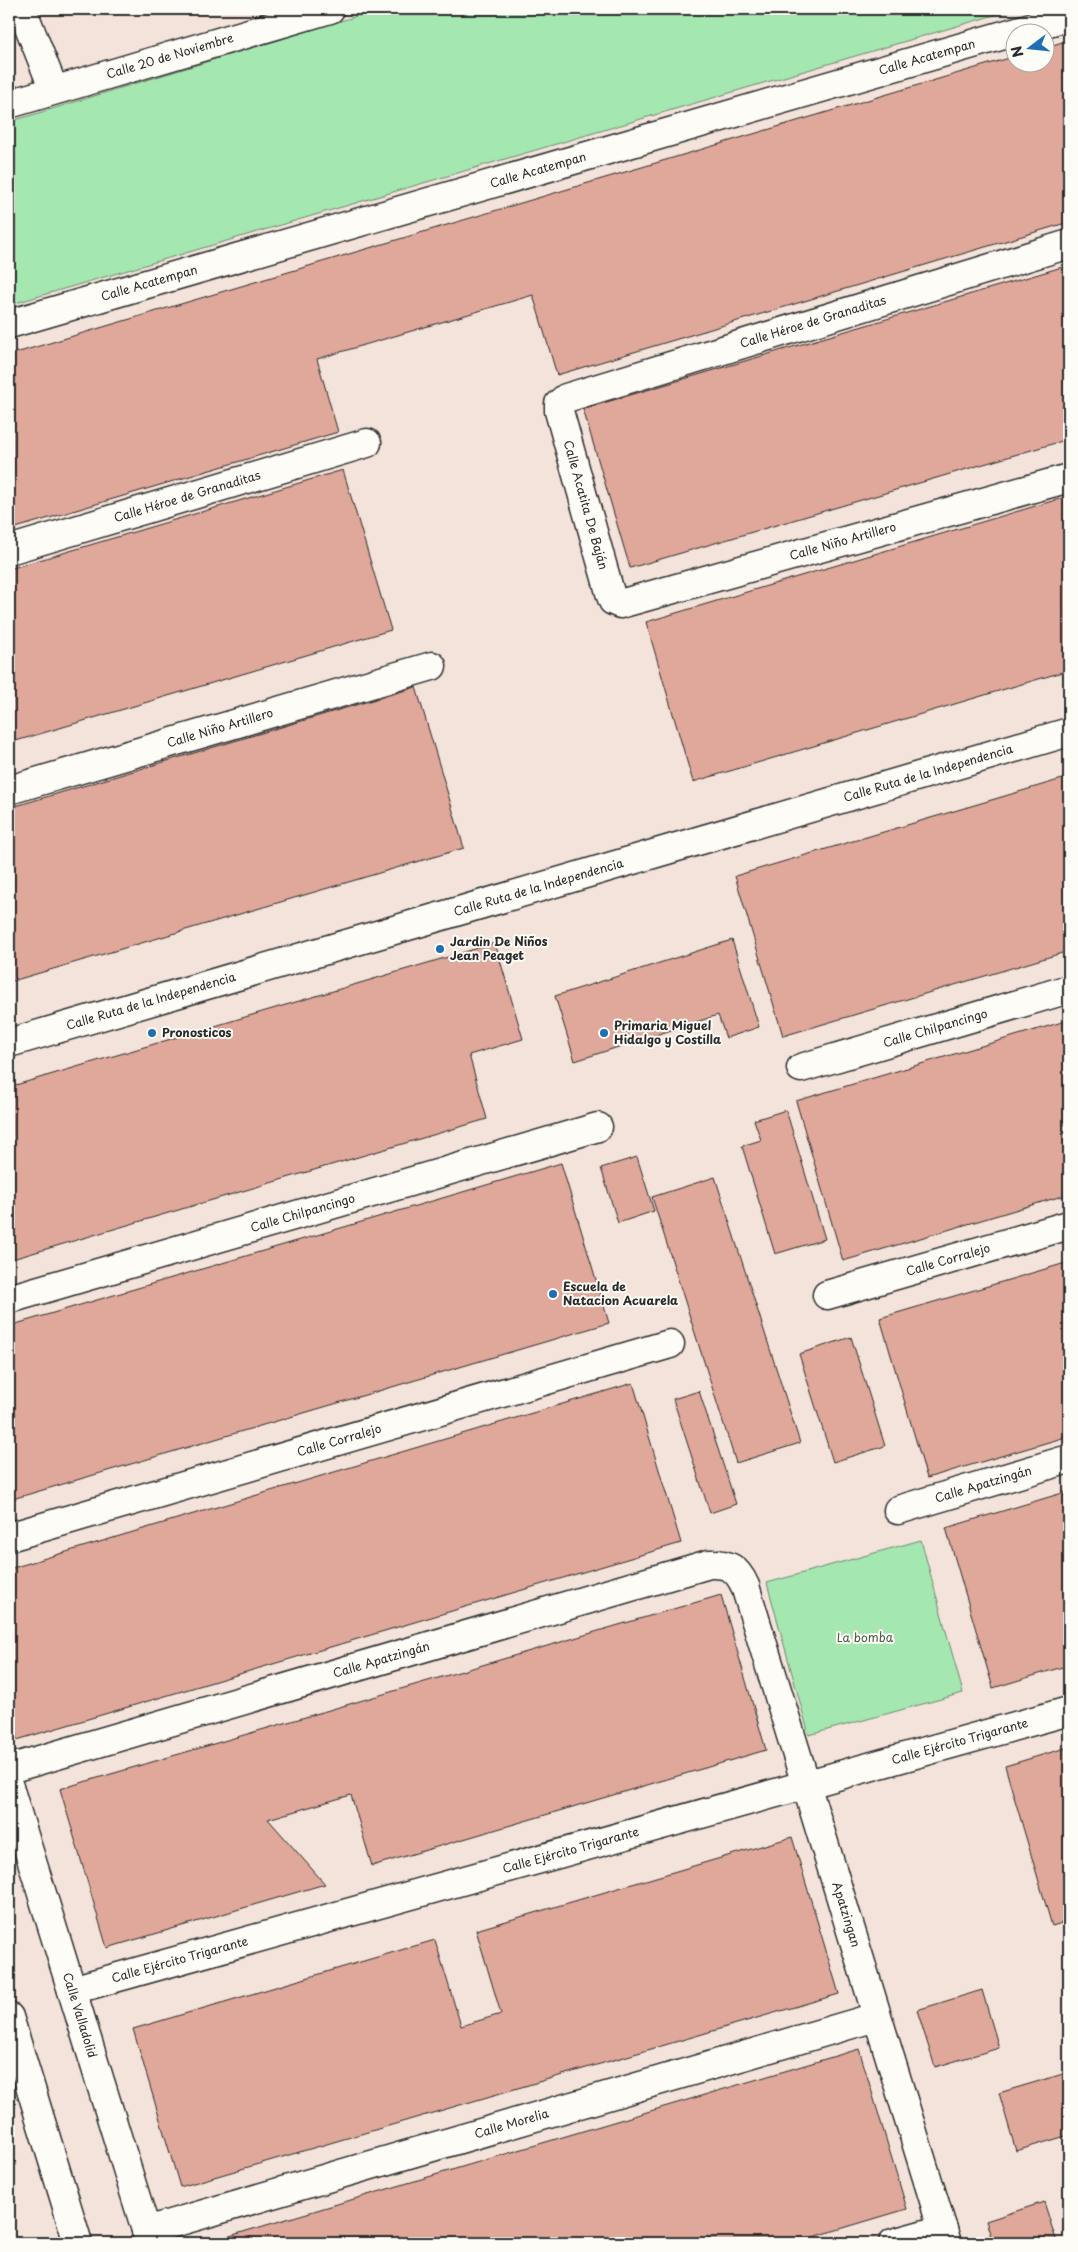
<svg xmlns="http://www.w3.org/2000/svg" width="1078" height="2252" font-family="'Playpen Sans',sans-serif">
	<rect width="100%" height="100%" fill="#f4e3db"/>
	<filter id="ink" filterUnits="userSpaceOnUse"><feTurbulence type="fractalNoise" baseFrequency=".02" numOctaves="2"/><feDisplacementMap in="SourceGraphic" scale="10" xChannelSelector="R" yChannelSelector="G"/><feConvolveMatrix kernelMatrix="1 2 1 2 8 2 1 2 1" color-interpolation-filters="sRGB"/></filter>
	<g filter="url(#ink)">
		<!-- green -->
		<g fill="#a5e7b1" stroke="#68896e">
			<path d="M380 9H1015L9 305V122Z"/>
			<path d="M921 1540 963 1693 809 1735 767 1583Z"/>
		</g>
		<!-- building -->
		<g fill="#e0a89a" stroke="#2b2b2b">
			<path d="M1069 40V222L557 375 533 295 317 359 338 432 9 530V355L1016 56V62H1046V47Z"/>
			<path d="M1069 265V439L630 568 583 409Z"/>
			<path d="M343 470 391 630 9 743V569Z"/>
			<path d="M1069 496V670L693 782 646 622Z"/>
			<path d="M416 687 464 848 9 982V808Z"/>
			<path d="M1069 777V951L783 1036 735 876Z"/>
			<path d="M732 940 759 1027 726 1038 718 1015 575 1061 555 996Z"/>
			<path d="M495 943 523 1039 469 1055 487 1119 9 1260V1087Z"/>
			<path d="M1069 1020V1194L843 1261 796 1101Z"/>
			<path d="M786 1110 825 1239 775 1254 742 1146 761 1140 754 1120Z"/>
			<path d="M637 1157 654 1211 618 1223 601 1168Z"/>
			<path d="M561 1163 609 1323 9 1500V1326Z"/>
			<path d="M715 1177 800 1443 736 1463 652 1197Z"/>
			<path d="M1069 1262V1436L927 1478 880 1318Z"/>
			<path d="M851 1337 885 1446 833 1462 799 1354Z"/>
			<path d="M633 1383 681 1543 17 1740 9 1711V1569Z"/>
			<path d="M699 1391 736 1504 710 1513 673 1399Z"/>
			<path d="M1069 1491V1665L993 1688 946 1528Z"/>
			<path d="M721 1595 766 1750 372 1866 351 1795 268 1819 325 1884 107 1948 60 1789Z"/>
			<path d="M1069 1747V1921L1052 1926 1005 1766Z"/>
			<path d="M792 1837 839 1994 180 2187 133 2029 435 1940 461 2026 501 2014 476 1930Z"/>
			<path d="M982 1990 999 2048 935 2067 917 2010Z"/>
			<path d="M859 2049 907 2209 793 2243H206Z"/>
			<path d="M1063 2074 1069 2094V2135L1016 2151 999 2093Z"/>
			<path d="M1044 2202 1057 2243H993L986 2221Z"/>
		</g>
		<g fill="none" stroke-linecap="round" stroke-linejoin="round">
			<defs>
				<g id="minor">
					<path d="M22 9 54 90"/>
					<path id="s1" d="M1069 244 566 398 559 404V411L611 596 613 601 620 604 1069 478"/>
					<path id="s2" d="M9 550 367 443"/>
					<path id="s3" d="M9 790 432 666"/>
					<path id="s4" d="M9 1043 1069 732"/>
					<path id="s5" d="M801 1068 1069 989"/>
					<path id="s6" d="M827 1295 1069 1225"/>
					<path id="s7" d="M9 1299 598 1127"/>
					<path id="s8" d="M898 1510 1069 1459"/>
					<path id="s9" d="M9 1537 670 1344"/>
					<path id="s10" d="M9 1769 709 1564C728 1563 737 1568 745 1586L947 2243"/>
					<path id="s11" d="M9 1787 150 2243"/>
					<path id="s12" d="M72 1990 1069 1711"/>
					<path d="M9 2017 78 2243"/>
					<path id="s13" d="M146 2231 876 2017"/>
					<path d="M893 2243 943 2229"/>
				</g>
				<g id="tertiary">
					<path id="s14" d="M9 104 330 9"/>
					<path id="s15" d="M9 324 1069 16"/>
				</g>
			</defs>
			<!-- minor casing -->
			<use href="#minor" stroke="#2b2b2b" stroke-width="31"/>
			<!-- tertiary casing -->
			<use href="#tertiary" stroke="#2b2b2b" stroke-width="31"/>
			<!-- minor -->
			<use href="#minor" stroke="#fdfcf7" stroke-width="28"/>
			<!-- tertiary -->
			<use href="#tertiary" stroke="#fdfcf7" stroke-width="28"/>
		</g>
	</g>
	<!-- markers -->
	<g fill="#1f6fb2" stroke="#fdfcf7" stroke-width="2">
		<circle cx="440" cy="949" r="5"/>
		<circle cx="152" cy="1033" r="5"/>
		<circle cx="604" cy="1033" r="5"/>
		<circle cx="553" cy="1294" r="5"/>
	</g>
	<g text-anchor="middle" stroke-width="4" stroke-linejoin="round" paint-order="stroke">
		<!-- street labels -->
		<g font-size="12" fill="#2b2b2b" stroke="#fdfcf7">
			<text dy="4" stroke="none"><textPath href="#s14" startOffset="168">Calle 20 de Noviembre</textPath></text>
			<text dy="4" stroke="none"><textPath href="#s15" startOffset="956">Calle Acatempan</textPath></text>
			<text dy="4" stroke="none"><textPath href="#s15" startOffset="551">Calle Acatempan</textPath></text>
			<text dy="4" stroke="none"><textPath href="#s15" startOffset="146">Calle Acatempan</textPath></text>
			<text transform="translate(813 322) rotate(-17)" y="4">Calle Héroe de Granaditas</text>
			<text dy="4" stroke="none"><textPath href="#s2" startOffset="186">Calle Héroe de Granaditas</textPath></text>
			<text dy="4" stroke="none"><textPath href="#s1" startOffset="640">Calle Acatita De Baján</textPath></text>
			<text dy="4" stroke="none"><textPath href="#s1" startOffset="979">Calle Niño Artillero</textPath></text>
			<text dy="4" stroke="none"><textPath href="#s3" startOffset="220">Calle Niño Artillero</textPath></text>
			<text dy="4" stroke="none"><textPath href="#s4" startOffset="958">Calle Ruta de la Independencia</textPath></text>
			<text dy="4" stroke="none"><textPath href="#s4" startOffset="552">Calle Ruta de la Independencia</textPath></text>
			<text dy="4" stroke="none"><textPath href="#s4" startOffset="148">Calle Ruta de la Independencia</textPath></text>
			<text dy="4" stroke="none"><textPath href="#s5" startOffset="140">Calle Chilpancingo</textPath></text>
			<text dy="4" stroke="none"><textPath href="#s7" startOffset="306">Calle Chilpancingo</textPath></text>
			<text dy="4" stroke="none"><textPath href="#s6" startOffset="126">Calle Corralejo</textPath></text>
			<text dy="4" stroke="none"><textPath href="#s9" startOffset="344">Calle Corralejo</textPath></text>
			<text dy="4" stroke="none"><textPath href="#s8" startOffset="89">Calle Apatzingán</textPath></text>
			<text dy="4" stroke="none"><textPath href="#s10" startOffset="388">Calle Apatzingán</textPath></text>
			<text dy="4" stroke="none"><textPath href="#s12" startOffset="922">Calle Ejército Trigarante</textPath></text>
			<text dy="4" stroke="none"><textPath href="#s12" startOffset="518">Calle Ejército Trigarante</textPath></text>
			<text dy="4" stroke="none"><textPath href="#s10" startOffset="1119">Apatzingan</textPath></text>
			<text dy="4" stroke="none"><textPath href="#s12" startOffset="112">Calle Ejército Trigarante</textPath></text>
			<text dy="4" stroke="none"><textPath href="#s11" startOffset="239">Calle Valladolid</textPath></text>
			<text dy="4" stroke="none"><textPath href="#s13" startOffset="381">Calle Morelia</textPath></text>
		</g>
		<!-- poi labels -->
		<g font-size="12" font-weight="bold" fill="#2b2b2b" stroke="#fdfcf7" text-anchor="start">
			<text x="450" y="946">Jardin De Niños<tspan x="450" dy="14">Jean Peaget</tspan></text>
			<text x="614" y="1030">Primaria Miguel<tspan x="614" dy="14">Hidalgo y Costilla</tspan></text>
			<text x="162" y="1037">Pronosticos</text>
			<text x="563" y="1291">Escuela de<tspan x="563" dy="14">Natacion Acuarela</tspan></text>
		</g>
		<!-- park labels -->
		<g font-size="12" fill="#4a5a4c" stroke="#fdfcf7">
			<text x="865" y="1642">La bomba</text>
		</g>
	</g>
	<!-- margin -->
	<rect width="1078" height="2252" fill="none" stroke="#fdfcf7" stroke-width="30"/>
	<rect x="15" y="15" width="1048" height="2222" fill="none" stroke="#2b2b2b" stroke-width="2" filter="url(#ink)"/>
	<!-- north arrow -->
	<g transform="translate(1030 48) rotate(254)"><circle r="24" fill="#fdfcf7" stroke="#a9a8a5"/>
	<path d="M0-4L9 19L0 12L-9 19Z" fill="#1f6fb2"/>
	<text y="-8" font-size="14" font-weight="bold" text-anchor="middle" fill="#2b2b2b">N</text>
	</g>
</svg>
